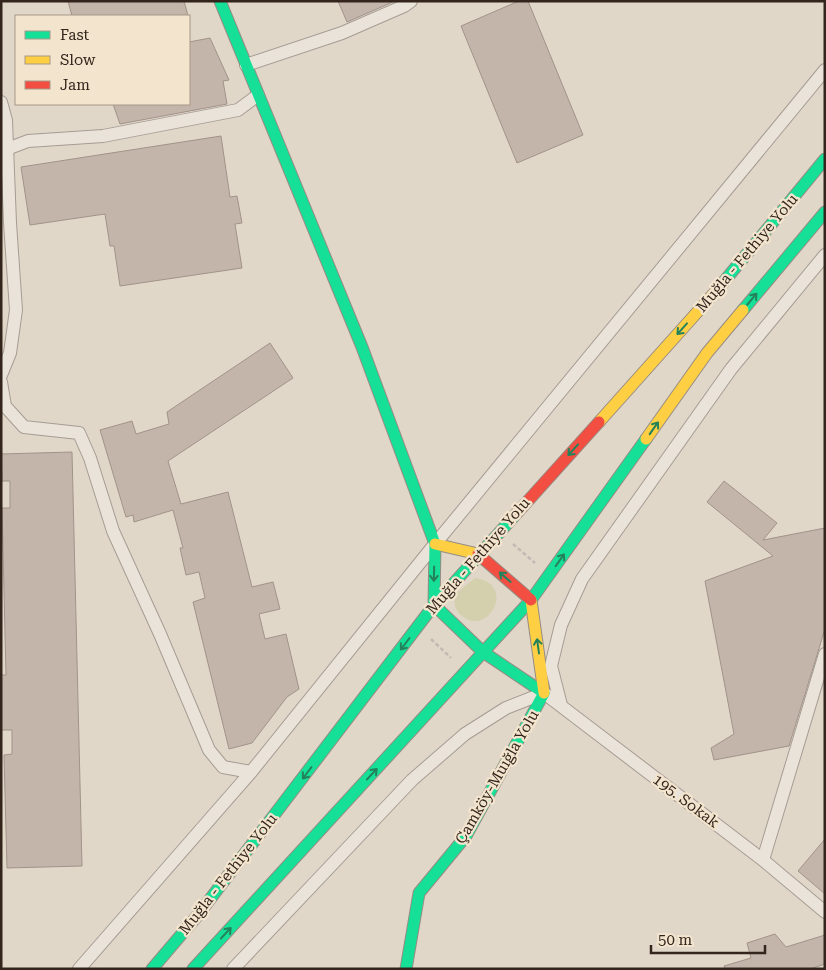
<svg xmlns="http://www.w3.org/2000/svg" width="826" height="970" font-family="'Roboto Serif',serif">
	<rect width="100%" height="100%" fill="#e1d7c9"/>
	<!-- green -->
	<path fill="#d4cfac" d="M475 578C517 583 489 638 462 616 455 611 454 603 454 595Z"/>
	<!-- building -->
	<g fill="#c4b5aa" stroke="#a19389">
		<path d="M68 1H184L188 16H72Z"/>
		<path d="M338 1H395L347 22Z"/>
		<path d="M519 1H528L583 135 517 163 461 26Z"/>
		<path d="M210 38 229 80 223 81 227 104 120 124 113 104H189V42Z"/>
		<path d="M221 136 230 197 237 196 242 223 235 224 242 268 120 286 114 246H110L105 214 30 225 21 167Z"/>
		<path d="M270 343 293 378 168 461 181 504 228 492 252 587 273 582 280 609 259 614 265 639 286 634 299 689 287 697 252 743 229 749 193 602 205 598 199 572 186 575 180 548H183L173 510 134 522 133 515 126 517 100 430 132 421 136 434 169 424 167 412Z"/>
		<path d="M72 452 82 866 7 868 4 755 12 754V730H1V675H6L2 508H10V481H2L1 454Z"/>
		<path d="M724 481 777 523 763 540 825 528V629L789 746 714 760 711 748 734 734 705 581 773 556 707 502Z"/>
		<path d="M825 839V894L798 871Z"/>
		<path d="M775 934 786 947 825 935V964L810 969H725L724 966 751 958 747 943Z"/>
	</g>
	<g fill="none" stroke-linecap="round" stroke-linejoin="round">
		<defs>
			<g id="street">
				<path d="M246 65 342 33 404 6 411 1"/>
				<path d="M1 102 6 120 10 223 16 310 10 353 1 375"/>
				<path d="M7 149 28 141 103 136 238 110 258 95"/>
				<path d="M1 382 5 406 24 427 79 433 90 458 113 531 160 634 209 750 223 767 251 772"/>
				<path d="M561 705 551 666 561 625 582 579 731 369 825 255"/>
				<path d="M763 860 825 654"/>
				<path d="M79 969 251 772 435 544 825 70"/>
				<path d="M233 969 412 780 465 734 506 708 544 693 763 860 825 912"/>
			</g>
			<g id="fast">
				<path d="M220 1 362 347 435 544 434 605"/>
				<path d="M717 290 825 159"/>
				<path d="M743 310 825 212"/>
				<path d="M434 605 483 652"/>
				<path d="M483 652 544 693"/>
				<path d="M152 969 198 915 434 605 517 513"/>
				<path d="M193 969 531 600 646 439"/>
				<path d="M406 969 419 893 466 836 544 693"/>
			</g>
			<g id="slow">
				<path d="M599 422 717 290"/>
				<path d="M646 439 707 353 743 310"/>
				<path d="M435 544 478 554"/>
				<path d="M531 600 544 693"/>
			</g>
			<g id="jam">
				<path d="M517 513 599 422"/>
				<path d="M478 554 531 600"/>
			</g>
		</defs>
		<!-- street casing -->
		<use href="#street" stroke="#a69c93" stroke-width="14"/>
		<!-- fast casing -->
		<use href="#fast" stroke="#968c83" stroke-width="13"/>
		<!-- slow casing -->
		<use href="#slow" stroke="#968c83" stroke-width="13"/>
		<!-- jam casing -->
		<use href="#jam" stroke="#968c83" stroke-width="13"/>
		<!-- path -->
		<g stroke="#c2bab2" stroke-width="2.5" stroke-dasharray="4 2.5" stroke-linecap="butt">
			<path d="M513 544 535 563"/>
			<path d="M431 639 451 658"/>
		</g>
		<!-- street -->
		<use href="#street" stroke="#eae3da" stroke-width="12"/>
		<!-- fast -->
		<use href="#fast" stroke="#16e098" stroke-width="11"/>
		<!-- slow -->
		<use href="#slow" stroke="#ffcf43" stroke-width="11"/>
		<!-- jam -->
		<use href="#jam" stroke="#f24e42" stroke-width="11"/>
	</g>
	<!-- one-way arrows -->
	<defs><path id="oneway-shaft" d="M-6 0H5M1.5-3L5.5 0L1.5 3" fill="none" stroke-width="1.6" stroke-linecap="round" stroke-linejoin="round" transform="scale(1.25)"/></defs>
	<g stroke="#24825a">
		<use href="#oneway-shaft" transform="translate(752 299) rotate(-50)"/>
		<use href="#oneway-shaft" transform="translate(682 329) rotate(132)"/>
		<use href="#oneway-shaft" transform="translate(654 428) rotate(-55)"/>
		<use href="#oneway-shaft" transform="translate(573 450) rotate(132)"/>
		<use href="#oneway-shaft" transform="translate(560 560) rotate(-55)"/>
		<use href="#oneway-shaft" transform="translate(434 574) rotate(91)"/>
		<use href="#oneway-shaft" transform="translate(505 577) rotate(-139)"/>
		<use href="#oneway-shaft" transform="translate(405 644) rotate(127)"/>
		<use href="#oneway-shaft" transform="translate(538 646) rotate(-98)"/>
		<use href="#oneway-shaft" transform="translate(307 773) rotate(127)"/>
		<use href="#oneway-shaft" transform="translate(372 774) rotate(-47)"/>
		<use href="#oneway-shaft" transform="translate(226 933) rotate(-47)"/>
	</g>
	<g text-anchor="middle" stroke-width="4.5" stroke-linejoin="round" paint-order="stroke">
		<!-- street labels -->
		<g font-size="15" fill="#33251c" stroke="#f3e4ce">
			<text transform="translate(747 253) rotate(-50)" y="5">Muğla - Fethiye Yolu</text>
			<text transform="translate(478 556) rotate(-49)" y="5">Muğla - Fethiye Yolu</text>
			<text transform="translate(497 777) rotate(-60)" y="5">Çamköy-Muığla Yolu</text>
			<text transform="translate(686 801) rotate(37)" y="5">195. Sokak</text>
			<text transform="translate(228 874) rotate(-52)" y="5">Muğla - Fethiye Yolu</text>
		</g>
	</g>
	<!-- border -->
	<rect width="826" height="970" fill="none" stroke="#33251c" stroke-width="5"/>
	<!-- legend -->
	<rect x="15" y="15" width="175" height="90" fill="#f3e4ce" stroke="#a69887"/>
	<rect x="25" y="31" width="25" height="8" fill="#16e098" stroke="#a69887"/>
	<text x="60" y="40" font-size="15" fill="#33251c">Fast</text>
	<rect x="25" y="56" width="25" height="8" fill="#ffcf43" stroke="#a69887"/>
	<text x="60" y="65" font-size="15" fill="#33251c">Slow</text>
	<rect x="25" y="81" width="25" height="8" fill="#f24e42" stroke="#a69887"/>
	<text x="60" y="90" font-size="15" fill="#33251c">Jam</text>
	<!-- scale -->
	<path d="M651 945v8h114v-8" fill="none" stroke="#33251c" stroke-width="2.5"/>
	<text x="658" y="945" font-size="15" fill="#33251c" stroke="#f3e4ce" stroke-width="4" paint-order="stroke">50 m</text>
</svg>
